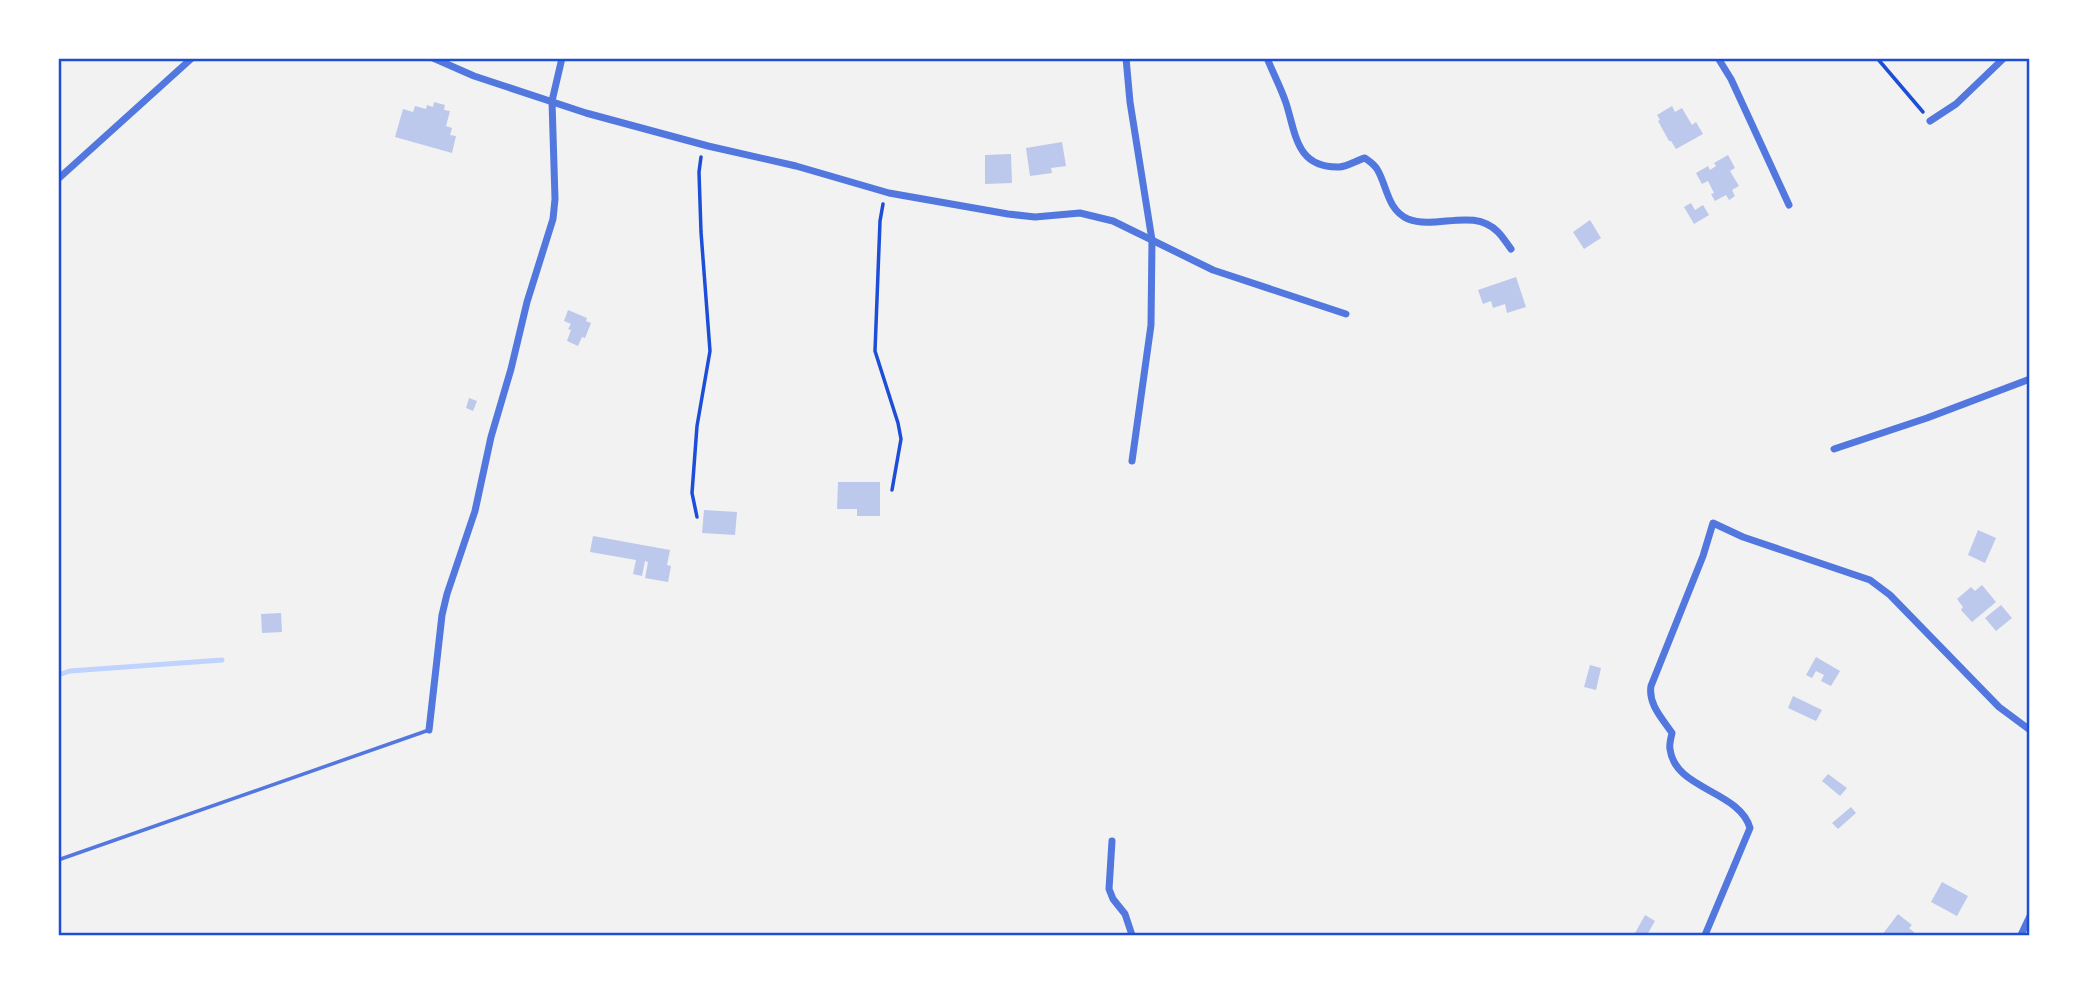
<svg xmlns="http://www.w3.org/2000/svg" width="2088" height="993" font-family="Literata,serif">
	<rect width="100%" height="100%" fill="#f2f2f2"/>
	<g fill="none" stroke-linecap="round" stroke-linejoin="round">
		<!-- stream -->
		<path stroke="#bfd3fe" stroke-width="5" d="M58 675 70 671 222 660"/>
	</g>
	<!-- building -->
	<g fill="#bdc9ec">
		<path d="M434 102 445 105 444 110 450 111 446 126 452 128 450 135 456 136 452 153 395 137 403 109 413 112 415 106 426 109 427 105 433 107Z"/>
		<path d="M1672 106 1675 112 1682 108 1692 125 1696 122 1703 134 1676 149 1671 141H1669L1658 121 1660 120 1657 115Z"/>
		<path d="M1062 142 1066 166 1051 168 1052 173 1030 176 1026 148Z"/>
		<path d="M1011 154 1012 183 985 184V155Z"/>
		<path d="M1728 155 1735 168 1730 171 1739 186 1732 190 1735 196 1729 200 1726 195 1715 201 1711 194 1714 193 1708 181 1702 184 1696 173 1708 166 1710 170 1716 166 1714 163Z"/>
		<path d="M1691 203 1695 210 1703 205 1709 215 1694 224 1684 207Z"/>
		<path d="M1590 220 1601 238 1584 249 1573 232Z"/>
		<path d="M1516 277 1526 307 1507 313 1505 304 1493 308 1491 301 1483 304 1478 290Z"/>
		<path d="M568 310 587 318 586 321 591 323 585 338 582 337 578 346 567 341 571 330 568 329 571 324 564 321Z"/>
		<path d="M469 398 477 401 473 411 466 408Z"/>
		<path d="M838 482H880V516H857V509H837Z"/>
		<path d="M704 510 737 512 735 535 702 533Z"/>
		<path d="M1978 530 1996 538 1985 563 1968 555Z"/>
		<path d="M593 536 670 550 667 565 671 566 668 582 645 578 648 562 645 561 642 576 633 574 636 560 590 552Z"/>
		<path d="M1982 585 1996 602 1972 622 1961 610 1963 607 1957 599 1971 587 1975 591Z"/>
		<path d="M2001 605 2012 618 1996 631 1985 618Z"/>
		<path d="M281 613 282 632 262 633 261 614Z"/>
		<path d="M1816 657 1840 671 1831 686 1821 681 1824 675 1816 671 1812 678 1806 675Z"/>
		<path d="M1590 665 1601 668 1596 690 1584 687Z"/>
		<path d="M1793 696 1822 710 1816 721 1788 708Z"/>
		<path d="M1828 774 1847 788 1840 796 1822 781Z"/>
		<path d="M1851 807 1856 813 1838 829 1832 823Z"/>
		<path d="M1942 882 1968 896 1957 916 1931 902Z"/>
		<path d="M1898 914 1912 925 1909 928 1914 932 1912 935H1882Z"/>
		<path d="M1645 915 1655 921 1647 935H1634Z"/>
	</g>
	<g fill="none" stroke-linecap="round" stroke-linejoin="round">
		<!-- path -->
		<g stroke="#1d4ed8" stroke-width="3.5">
			<path d="M1877 58 1923 112"/>
			<path d="M883 204 880 221 875 351 898 423 901 439 892 490"/>
			<path d="M697 517 692 493 697 426 710 351 701 232 699 172 701 157"/>
		</g>
		<!-- service -->
		<path stroke="#5277de" stroke-width="3.5" d="M58 860 429 730"/>
		<!-- minor -->
		<g stroke="#5277de" stroke-width="7">
			<path d="M433 58 474 76 586 113 708 146 796 166 889 193 1008 214 1035 217 1080 213 1113 221 1213 270 1346 314"/>
			<path d="M1126 58 1130 102 1152 240 1151 325 1132 461"/>
			<path d="M1267 58C1273 73 1281 88 1286 103 1296 134 1296 168 1339 167 1347 167 1357 160 1365 158 1369 161 1374 164 1377 169 1387 185 1387 210 1408 219 1437 230 1473 207 1498 232 1503 237 1507 244 1511 249"/>
			<path d="M1718 58 1731 79 1789 205"/>
			<path d="M1930 121 1956 104 2004 58"/>
			<path d="M58 179 192 58"/>
			<path d="M1834 449 1927 418 2030 379"/>
			<path d="M429 730 442 615 447 594 475 511 491 437 511 369 527 302 553 219 555 199 552 101 562 58"/>
			<path d="M1112 841 1109 889 1113 899 1125 914 1132 935"/>
			<path d="M1705 935 1750 828C1739 790 1675 790 1670 749 1669 745 1671 738 1672 733 1662 718 1648 704 1651 686L1703 556 1713 523 1743 537 1870 580 1890 595 1999 707 2030 730"/>
			<path d="M2021 935 2030 916"/>
		</g>
	</g>
	<!-- border -->
	<rect width="2088" height="993" fill="none" stroke="#ffffff" stroke-width="119"/>
	<rect x="60" y="60" width="1968" height="874" fill="none" stroke="#1d4ed8" stroke-width="2.5"/>
</svg>
